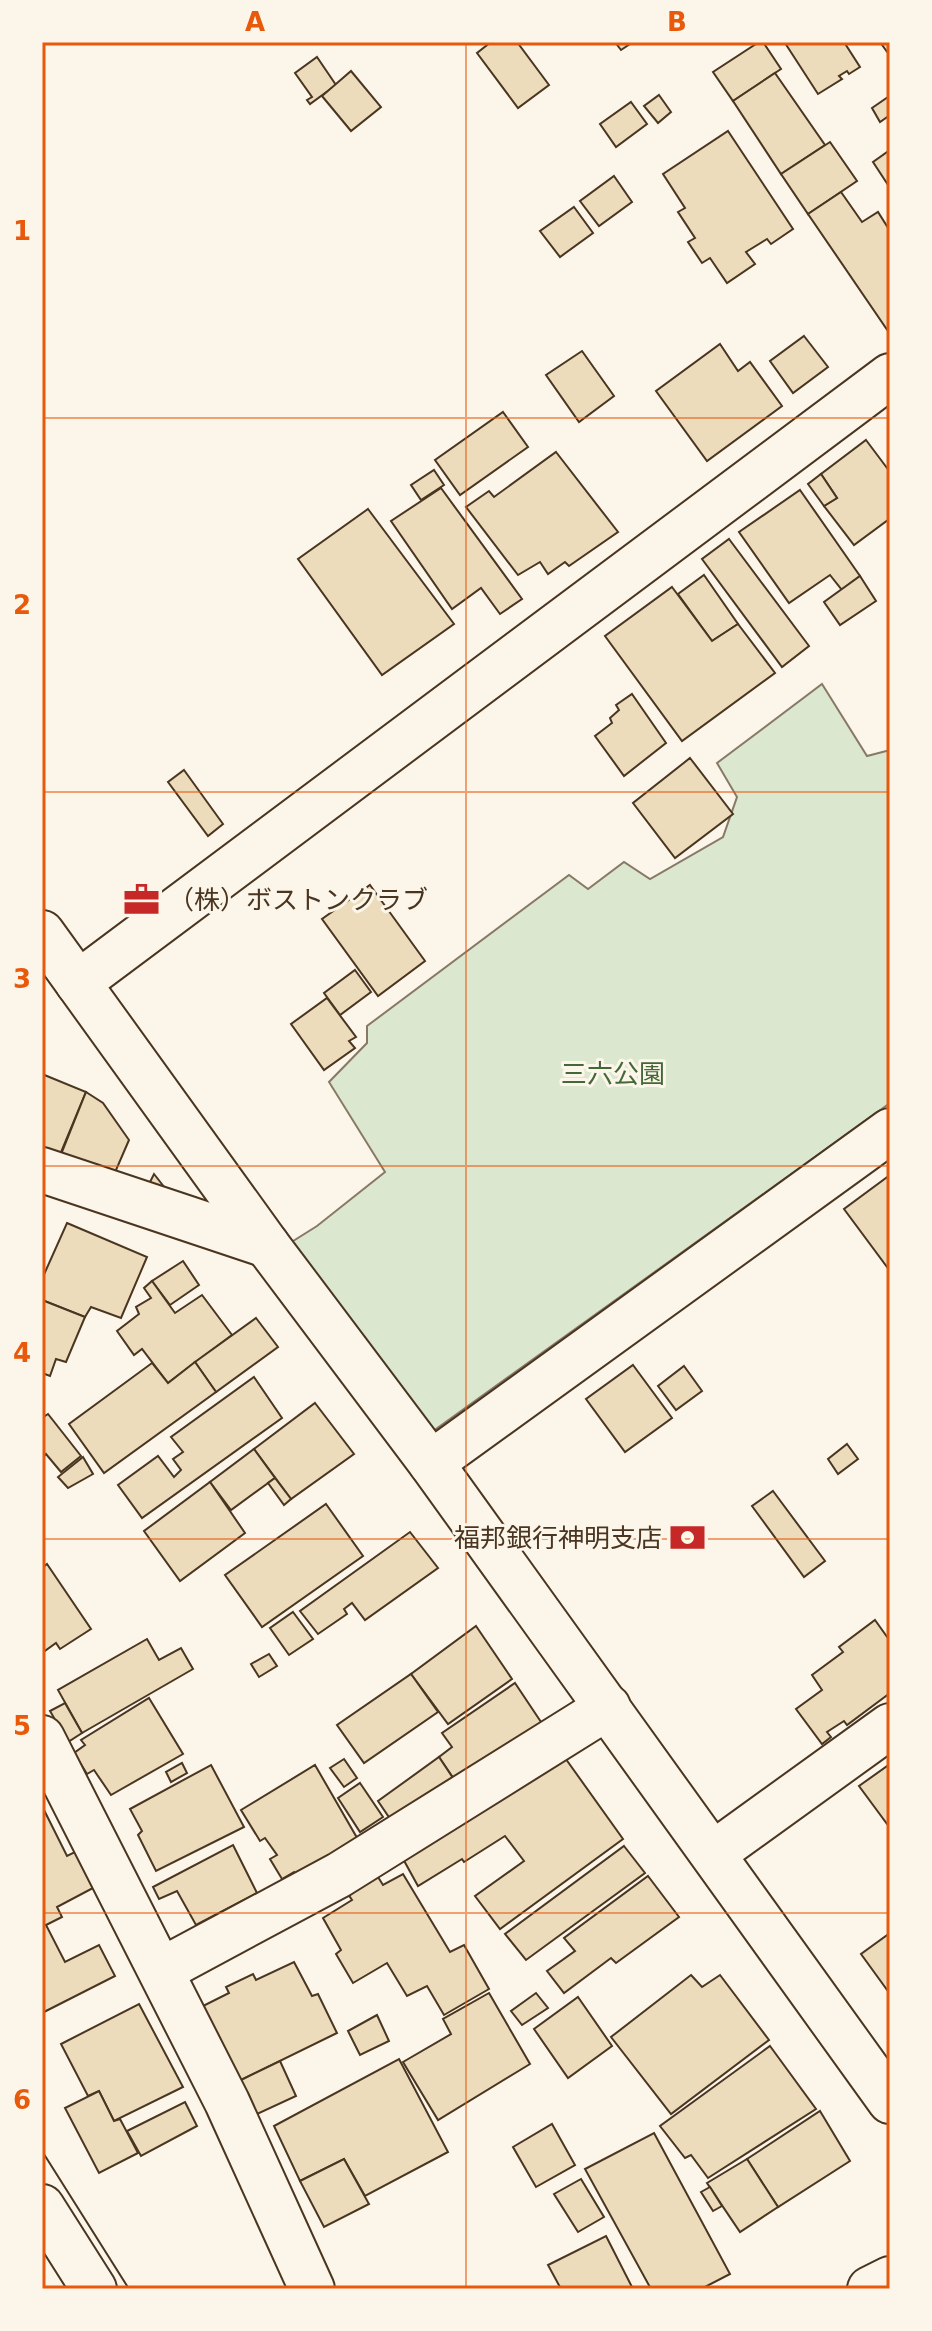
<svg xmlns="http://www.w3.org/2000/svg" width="932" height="2331" font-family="'DejaVu Sans','Noto Sans JP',sans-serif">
	<rect width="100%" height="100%" fill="#fbf6e9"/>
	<!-- green -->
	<path fill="#dce7d0" stroke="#887966" stroke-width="2" d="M822 684 867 756 890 750V1103L429 1434 290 1243 317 1226 385 1172 329 1082 367 1043V1026L569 875 588 889 624 862 650 879 723 837 737 797 717 763Z"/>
	<!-- building -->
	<g fill="#ecdcbc" stroke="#4a3520" stroke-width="2">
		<path d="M491 42H517L549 85 518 108 477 53Z"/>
		<path d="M615 42H633L621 50Z"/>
		<path d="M759 42H763L781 69 733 101 713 72Z"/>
		<path d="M844 42 860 67 849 74 847 71 839 76 842 79 818 94 785 43Z"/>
		<path d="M880 42H890V56Z"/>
		<path d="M317 57 336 85 310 104 307 100 312 97 295 73Z"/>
		<path d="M351 71 381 107 351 131 322 96Z"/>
		<path d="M775 73 825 145 781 174 733 101Z"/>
		<path d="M659 95 671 112 658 123 644 106Z"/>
		<path d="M888 97 890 115 880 122 872 108Z"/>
		<path d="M631 102 647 124 616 147 600 124Z"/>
		<path d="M728 131 793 229 771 244 767 239 746 252 755 264 727 283 710 258 702 263 688 242 695 238 678 212 685 208 663 174Z"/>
		<path d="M830 142 857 181 808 214 781 174Z"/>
		<path d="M890 150V188L873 162Z"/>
		<path d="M614 176 632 202 599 226 580 201Z"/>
		<path d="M841 192 862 222 878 212 890 231V334L808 214Z"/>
		<path d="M574 207 593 233 560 257 540 231Z"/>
		<path d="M804 336 828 367 793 393 770 361Z"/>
		<path d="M720 344 738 371 750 362 782 406 707 461 656 391Z"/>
		<path d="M582 351 614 396 579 422 546 375Z"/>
		<path d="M503 412 528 447 460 495 435 460Z"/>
		<path d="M866 440 890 472V523L888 520 854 545 824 506 837 498 821 474Z"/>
		<path d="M556 452 618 532 569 566 565 562 548 574 540 562 518 575 466 507 489 491 494 497Z"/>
		<path d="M434 470 444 485 421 500 411 485Z"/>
		<path d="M821 474 837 498 824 506 808 484Z"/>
		<path d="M441 488 522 599 500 614 481 588 452 609 391 521Z"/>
		<path d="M800 490 860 576 842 590 830 575 789 603 739 532Z"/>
		<path d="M368 509 454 624 382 675 298 559Z"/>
		<path d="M729 539 809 646 782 667 702 559Z"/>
		<path d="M704 575 738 624 712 641 678 594Z"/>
		<path d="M860 576 876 601 840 625 824 602Z"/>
		<path d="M672 587 712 641 738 624 775 673 682 741 605 636Z"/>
		<path d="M632 694 666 743 624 776 595 736 612 723 610 718 619 710 616 705Z"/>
		<path d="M690 758 733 814 675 858 633 803Z"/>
		<path d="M184 770 223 824 208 836 168 782Z"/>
		<path d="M370 885 425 961 378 996 322 919Z"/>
		<path d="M355 970 371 992 340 1015 324 993Z"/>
		<path d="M327 998 356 1037 349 1041 355 1048 324 1070 291 1024Z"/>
		<path d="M42 1074 86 1092 57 1162 42 1156Z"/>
		<path d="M86 1092 103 1103 129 1140 110 1184 58 1162Z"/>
		<path d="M154 1174 172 1197 145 1192Z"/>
		<path d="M890 1175V1271L844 1209Z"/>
		<path d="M67 1223 147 1257 121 1318 91 1307 85 1317 42 1300V1279Z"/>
		<path d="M183 1261 199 1285 170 1305 152 1281Z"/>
		<path d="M152 1281 175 1313 202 1295 232 1335 168 1383 142 1349 134 1355 117 1331 139 1314 136 1307 151 1298 144 1288Z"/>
		<path d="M42 1300 85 1317 66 1362 56 1359 50 1376 42 1373Z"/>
		<path d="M256 1318 278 1347 216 1392 195 1362Z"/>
		<path d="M195 1362 216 1392 104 1473 69 1424 152 1363 168 1383Z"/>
		<path d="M633 1365 672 1418 625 1452 586 1399Z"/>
		<path d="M684 1366 702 1391 676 1410 658 1386Z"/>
		<path d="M254 1377 282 1418 142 1518 118 1485 158 1456 174 1477 181 1470 173 1459 183 1452 171 1437Z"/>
		<path d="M315 1403 354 1454 291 1499 254 1449Z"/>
		<path d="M42 1412 45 1416 48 1414 81 1456 61 1472 46 1454 42 1458Z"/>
		<path d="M847 1444 858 1459 838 1474 828 1459Z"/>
		<path d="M254 1449 275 1478 231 1510 210 1482Z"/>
		<path d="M83 1457 93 1474 68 1488 58 1477Z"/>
		<path d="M275 1478 291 1499 284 1505 268 1483Z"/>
		<path d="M210 1482 245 1533 180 1581 144 1531Z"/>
		<path d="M773 1491 825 1561 804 1577 752 1506Z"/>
		<path d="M326 1504 363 1556 262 1627 225 1575Z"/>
		<path d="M410 1532 438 1568 365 1620 352 1603 344 1609 347 1614 318 1634 300 1611Z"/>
		<path d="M47 1564 91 1629 60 1649 56 1643 42 1653V1568Z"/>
		<path d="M293 1612 313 1639 289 1655 270 1628Z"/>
		<path d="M875 1620 890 1641V1693L847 1725 844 1721 827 1732 831 1737 822 1744 796 1709 822 1690 812 1675 843 1652 839 1647Z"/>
		<path d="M476 1626 512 1679 448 1724 411 1674Z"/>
		<path d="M147 1639 159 1660 181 1648 193 1669 82 1733 58 1690Z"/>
		<path d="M269 1654 277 1666 259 1677 251 1664Z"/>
		<path d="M411 1674 438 1712 364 1763 337 1725Z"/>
		<path d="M515 1683 547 1731 462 1791 439 1757 452 1747 442 1733Z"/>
		<path d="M149 1698 183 1754 111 1795 94 1770 87 1774 74 1753 85 1745 81 1740Z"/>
		<path d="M65 1703 82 1733 68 1742 50 1711Z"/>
		<path d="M563 1755 623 1839 500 1929 475 1896 524 1861 505 1836 464 1862 462 1859 418 1886 402 1857Z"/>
		<path d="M439 1757 459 1787 397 1829 378 1801Z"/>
		<path d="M344 1759 357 1778 344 1787 330 1768Z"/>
		<path d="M182 1763 187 1773 171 1782 166 1772Z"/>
		<path d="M890 1764V1828L859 1786Z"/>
		<path d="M211 1765 244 1827 156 1871 138 1835 142 1831 130 1809Z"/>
		<path d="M315 1765 360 1843 298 1879 294 1872 282 1879 270 1859 277 1855 265 1838 260 1841 241 1810Z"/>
		<path d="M360 1783 383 1817 360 1832 338 1798Z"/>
		<path d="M42 1806 67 1856 75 1852 93 1888 57 1907 62 1917 46 1925 65 1962 99 1945 115 1976 42 2013Z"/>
		<path d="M233 1845 257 1893 196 1925 177 1891 159 1899 153 1887Z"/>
		<path d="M624 1846 645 1873 526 1960 505 1934Z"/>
		<path d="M403 1874 450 1952 464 1945 489 1989 444 2015 427 1986 407 1996 387 1963 353 1983 336 1954 341 1950 323 1918 352 1900 348 1894 378 1877 383 1885Z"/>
		<path d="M648 1876 679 1917 616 1963 611 1958 564 1993 547 1971 575 1951 564 1938Z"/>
		<path d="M890 1933V1994L861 1954Z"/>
		<path d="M294 1962 312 1996 318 1994 337 2033 239 2081 201 2007 229 1993 226 1987 253 1974 256 1980Z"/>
		<path d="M691 1975 702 1987 720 1975 769 2040 671 2114 611 2037Z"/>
		<path d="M489 1993 530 2064 438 2120 403 2062 451 2034 443 2019Z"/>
		<path d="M536 1993 548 2008 522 2025 511 2011Z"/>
		<path d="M578 1997 612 2046 568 2078 534 2029Z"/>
		<path d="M139 2004 183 2087 114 2121 99 2091 88 2096 61 2044Z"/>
		<path d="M377 2015 389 2041 360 2055 348 2031Z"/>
		<path d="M770 2046 816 2109 708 2178 691 2155 685 2158 660 2126Z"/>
		<path d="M399 2059 448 2152 365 2196 344 2159 300 2181 274 2126Z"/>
		<path d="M280 2061 296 2096 255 2115 239 2081Z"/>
		<path d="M99 2091 114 2121 120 2119 138 2153 99 2173 65 2108Z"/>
		<path d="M185 2102 197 2126 141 2156 127 2131Z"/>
		<path d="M820 2111 850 2161 778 2207 747 2159Z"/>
		<path d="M552 2124 575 2165 536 2187 513 2147Z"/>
		<path d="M654 2133 730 2274 701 2289H651L585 2169Z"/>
		<path d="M344 2159 369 2204 324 2227 300 2181Z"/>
		<path d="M747 2159 778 2207 740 2232 707 2183Z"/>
		<path d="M581 2179 604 2217 578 2232 554 2194Z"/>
		<path d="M710 2187 722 2206 713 2211 701 2192Z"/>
		<path d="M606 2236 633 2289H561L548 2265Z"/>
	</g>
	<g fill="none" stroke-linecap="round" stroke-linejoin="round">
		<defs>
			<g id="minor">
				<path d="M42 933 267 1245 431 1463 890 2101"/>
				<path d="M78 983 890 376"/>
				<path d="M42 1170 267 1245"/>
				<path d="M431 1463 890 1131"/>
				<path d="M42 1738 227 2102 312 2289"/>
				<path d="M714 1853 890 1726"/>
				<path d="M162 1970 339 1875 608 1707"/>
				<path d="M42 2207 94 2289"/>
				<path d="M870 2289 890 2279"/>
			</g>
		</defs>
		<!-- minor casing -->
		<use href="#minor" stroke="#4a3520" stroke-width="48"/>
		<!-- minor -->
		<use href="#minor" stroke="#fbf6e9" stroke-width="44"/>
		<!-- tram -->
		<path stroke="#4a3520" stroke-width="2" d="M42 2151 129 2289"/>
	</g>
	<!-- grid -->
	<path fill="none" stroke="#e8590c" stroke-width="2" stroke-opacity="0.55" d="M466 42V2289M42 418H890M42 792H890M42 1166H890M42 1539H890M42 1913H890"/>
	<!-- icons -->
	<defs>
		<symbol id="office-bare" viewBox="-9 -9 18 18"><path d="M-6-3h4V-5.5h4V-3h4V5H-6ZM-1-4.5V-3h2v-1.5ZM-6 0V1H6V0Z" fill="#c62828" stroke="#fbf6e9" stroke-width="2.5" paint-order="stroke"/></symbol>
		<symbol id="bank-bare" viewBox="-9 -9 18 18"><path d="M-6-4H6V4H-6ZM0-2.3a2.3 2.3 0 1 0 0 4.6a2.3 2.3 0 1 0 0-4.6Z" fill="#c62828" stroke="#fbf6e9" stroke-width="2.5" paint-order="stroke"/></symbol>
	</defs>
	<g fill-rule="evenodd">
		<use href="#office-bare" x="116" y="874" width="51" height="51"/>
		<use href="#bank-bare" x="662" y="1512" width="51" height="51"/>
	</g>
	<g text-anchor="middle" stroke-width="6" stroke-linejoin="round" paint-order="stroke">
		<!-- poi labels -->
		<g font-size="26" fill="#4a3520" stroke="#fbf6e9" text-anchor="start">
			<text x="168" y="909">（株）ボストンクラブ</text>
			<text x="662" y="1547" text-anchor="end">福邦銀行神明支店</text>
		</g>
		<!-- park labels -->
		<g font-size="26" fill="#436837" stroke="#fbf6e9">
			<text x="613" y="1083">三六公園</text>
		</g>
	</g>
	<!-- border -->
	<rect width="932" height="2331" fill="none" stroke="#fbf6e9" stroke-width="88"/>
	<rect x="44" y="44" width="844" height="2243" fill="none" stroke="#e8590c" stroke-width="3"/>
	<g font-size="26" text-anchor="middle" font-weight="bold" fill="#e8590c">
		<text x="255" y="31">A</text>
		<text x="677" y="31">B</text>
		<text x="22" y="240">1</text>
		<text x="22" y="614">2</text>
		<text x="22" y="988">3</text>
		<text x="22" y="1362">4</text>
		<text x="22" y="1735">5</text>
		<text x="22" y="2109">6</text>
	</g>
</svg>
